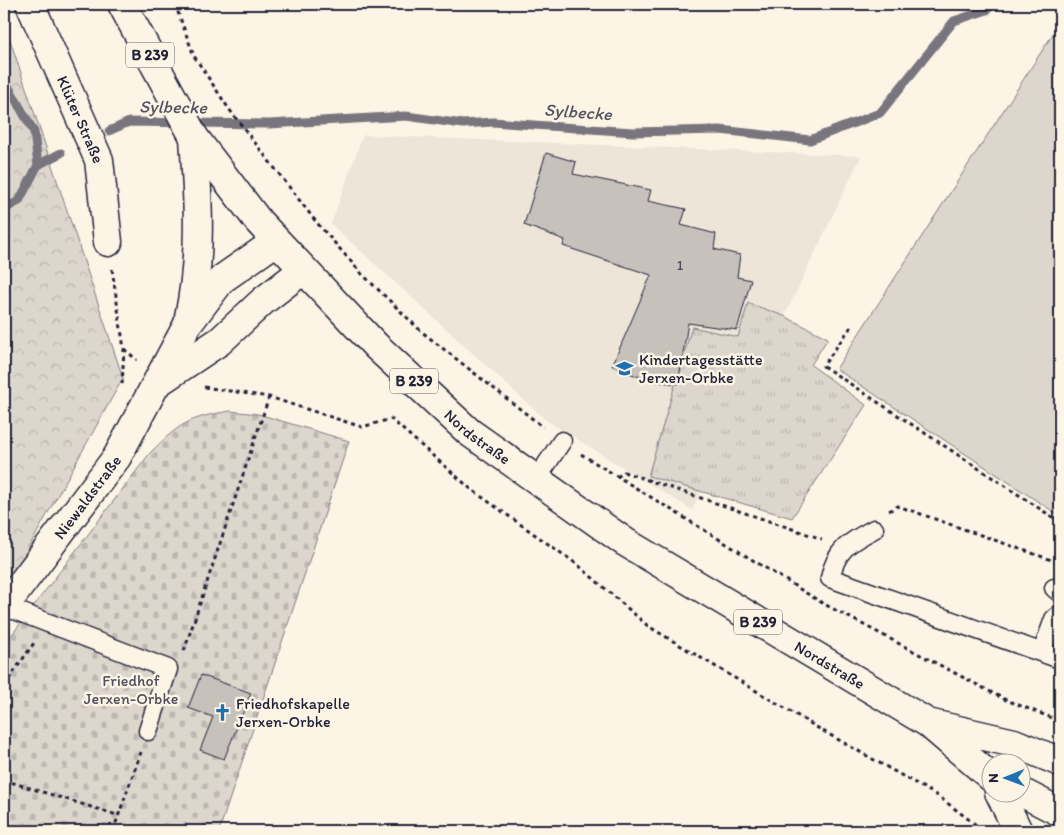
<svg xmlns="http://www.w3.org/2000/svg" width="1064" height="835" font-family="Itim,sans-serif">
	<defs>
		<pattern id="grass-tufts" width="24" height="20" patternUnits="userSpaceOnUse" patternTransform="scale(1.25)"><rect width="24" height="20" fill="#dcd6cc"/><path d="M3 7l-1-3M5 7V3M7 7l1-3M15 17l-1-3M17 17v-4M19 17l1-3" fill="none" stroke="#bcb7b0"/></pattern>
		<pattern id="forest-crowns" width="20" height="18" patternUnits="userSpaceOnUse" patternTransform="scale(1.25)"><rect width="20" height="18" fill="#dcd6cc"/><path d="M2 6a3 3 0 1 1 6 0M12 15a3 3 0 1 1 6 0" fill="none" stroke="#bcb7b0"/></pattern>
		<pattern id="cemetery-stones" width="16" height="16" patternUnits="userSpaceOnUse" patternTransform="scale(1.25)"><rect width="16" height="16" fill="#dcd6cc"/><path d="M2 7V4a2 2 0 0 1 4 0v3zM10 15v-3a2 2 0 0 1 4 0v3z" fill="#bcb7b0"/></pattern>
	</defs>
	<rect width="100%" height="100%" fill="#fcf5e5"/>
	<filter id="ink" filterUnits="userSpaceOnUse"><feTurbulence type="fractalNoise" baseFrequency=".02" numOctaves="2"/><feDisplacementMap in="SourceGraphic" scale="10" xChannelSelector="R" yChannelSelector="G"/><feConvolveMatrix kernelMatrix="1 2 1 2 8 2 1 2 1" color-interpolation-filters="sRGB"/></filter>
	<g filter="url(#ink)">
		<!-- built -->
		<path fill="#ece5d8" d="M363 135 861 156 692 510 546 420 331 224Z"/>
		<!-- grass -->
		<path fill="url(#grass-tufts)" stroke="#7f7c84" d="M748 303 784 316 828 338 811 365 866 405 792 518 648 476 692 327 738 337Z"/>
		<!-- forest -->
		<path fill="url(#forest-crowns)" stroke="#7f7c84" d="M4 22 123 378 4 592Z"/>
		<!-- cemetery -->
		<path fill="url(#cemetery-stones)" stroke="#7f7c84" d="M230 411 258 414 349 441 219 831H4V645L150 453C180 423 188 418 230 411Z"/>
		<!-- pitch -->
		<path fill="#dcd6cc" stroke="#7f7c84" d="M1060 23V516L836 369Z"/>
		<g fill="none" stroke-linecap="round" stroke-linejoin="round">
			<!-- stream -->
			<g stroke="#78757e" stroke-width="9">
				<path d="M4 79 34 132 38 165 19 201 4 209"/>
				<path d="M109 131 129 122 269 124 406 116 463 124 493 122 633 132 720 130 810 140 880 113 954 21 987 10 992 4"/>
				<path d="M38 165 61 153"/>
			</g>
		</g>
		<!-- building -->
		<g fill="#c6c1bb" stroke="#22223b">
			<path d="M546 153 576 162 573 174 651 190 648 201 686 209 681 225 716 234 714 249 740 255 737 277 751 280 737 330 688 323 678 384 649 381 612 366 651 275 563 246 565 240 524 225Z"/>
			<path d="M201 675 251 693 224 759 200 750 213 717 188 708Z"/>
		</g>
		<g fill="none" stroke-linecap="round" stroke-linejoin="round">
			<defs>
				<g id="service">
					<path d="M536 480 562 441"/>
					<path d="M874 529C849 542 836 550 830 578L1060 659"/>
					<path d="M1054 588 1060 593"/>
					<path d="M4 606 168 669 148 731"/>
					<path d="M1042 652 1054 619 1060 614"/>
				</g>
				<g id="minor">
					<path id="s1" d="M30 4 99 160 108 242"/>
				</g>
				<g id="secondary">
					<path d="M189 317C202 257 198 198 194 137"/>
					<path d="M160 381 220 341 263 301 303 270"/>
					<path id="s2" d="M4 607 117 457 188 324 222 279 275 242"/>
				</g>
				<g id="primary">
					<path id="s3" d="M122 4 194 137 259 222 376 346 469 432 625 542 928 723 992 778"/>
					<path d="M932 724 1014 743 1060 762"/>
					<path d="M999 792 1018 831"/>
					<path d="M1021 792 1060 812"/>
				</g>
			</defs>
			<!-- service casing -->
			<use href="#service" stroke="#22223b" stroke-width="21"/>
			<!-- minor casing -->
			<use href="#minor" stroke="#22223b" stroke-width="31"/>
			<!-- secondary casing -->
			<use href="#secondary" stroke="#22223b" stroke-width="31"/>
			<!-- primary casing -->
			<use href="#primary" stroke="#22223b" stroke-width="31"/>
			<!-- path -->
			<g stroke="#22223b" stroke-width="3" stroke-dasharray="4 4" stroke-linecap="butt">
				<path d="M175 4 194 56 229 109 317 223 361 273 422 332 543 427"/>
				<path d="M112 269 124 349 122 385"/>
				<path d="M851 327 823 366 1060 522"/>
				<path d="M124 349 137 360"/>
				<path d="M204 387 269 397 362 427 391 419 472 490 578 565 648 626 823 731 938 796 984 831"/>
				<path d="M581 454 824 604 1006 700 1060 721"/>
				<path d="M617 477 624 472 822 539"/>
				<path d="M889 511 898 506 1060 563"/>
				<path d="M184 651 269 397"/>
				<path d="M4 686 34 643"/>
				<path d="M4 780 117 815"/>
				<path d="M113 831 141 752"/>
			</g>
			<!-- service -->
			<use href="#service" stroke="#fcf5e5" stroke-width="18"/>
			<!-- minor -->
			<use href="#minor" stroke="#fcf5e5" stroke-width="28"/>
			<!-- secondary -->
			<use href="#secondary" stroke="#fcf5e5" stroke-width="28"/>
			<!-- primary -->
			<use href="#primary" stroke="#fcf5e5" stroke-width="28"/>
		</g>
	</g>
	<!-- icons -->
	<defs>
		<symbol id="school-bare" viewBox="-9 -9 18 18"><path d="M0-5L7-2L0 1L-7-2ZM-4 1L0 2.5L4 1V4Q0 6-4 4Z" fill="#1f6fb2" stroke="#fcf5e5" stroke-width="2.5" paint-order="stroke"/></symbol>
		<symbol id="church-bare" viewBox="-9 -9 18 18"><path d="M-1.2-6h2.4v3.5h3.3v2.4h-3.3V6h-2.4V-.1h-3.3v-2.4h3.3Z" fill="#1f6fb2" stroke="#fcf5e5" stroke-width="2.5" paint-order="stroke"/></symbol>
	</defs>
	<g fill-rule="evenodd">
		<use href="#school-bare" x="612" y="356" width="25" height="25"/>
		<use href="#church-bare" x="210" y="700" width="25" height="25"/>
	</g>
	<g text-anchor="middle" stroke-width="5" stroke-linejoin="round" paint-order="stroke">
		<!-- number labels -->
		<g font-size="14" fill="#4b4a5b">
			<text x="680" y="270">1</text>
		</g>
		<!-- shield labels -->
		<g fill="#fcf5e5" stroke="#63616e" stroke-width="1">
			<rect x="126" y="42.5" width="48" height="25" rx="4"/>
			<rect x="390" y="368.5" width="48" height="25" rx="4"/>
			<rect x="734" y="609.5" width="48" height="25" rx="4"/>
		</g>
		<g font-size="15" font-weight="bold" fill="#22223b">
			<text x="150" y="60">B 239</text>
			<text x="414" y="386">B 239</text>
			<text x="758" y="627">B 239</text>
		</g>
		<!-- street labels -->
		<g font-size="16" fill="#22223b" stroke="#fcf5e5">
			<text dy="6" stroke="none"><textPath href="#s1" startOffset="126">Klüter Straße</textPath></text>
			<text dy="6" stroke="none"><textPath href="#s3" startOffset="565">Nordstraße</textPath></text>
			<text dy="6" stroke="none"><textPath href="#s2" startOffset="138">Niewaldstraße</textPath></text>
			<text dy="6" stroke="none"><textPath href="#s3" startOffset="985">Nordstraße</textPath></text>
		</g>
		<!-- poi labels -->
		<g font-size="16" fill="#22223b" stroke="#fcf5e5" text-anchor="start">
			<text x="639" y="365">Kindertagesstätte<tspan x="639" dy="18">Jerxen-Orbke</tspan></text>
			<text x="236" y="709">Friedhofskapelle<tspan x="236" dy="18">Jerxen-Orbke</tspan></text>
		</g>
		<!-- park labels -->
		<g font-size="16" fill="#504f5f" stroke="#fcf5e5">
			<text x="131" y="686">Friedhof<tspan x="131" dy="18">Jerxen-Orbke</tspan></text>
		</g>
		<!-- water labels -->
		<g font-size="18" font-style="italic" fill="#545362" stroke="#fcf5e5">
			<text transform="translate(173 107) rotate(1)" y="6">Sylbecke</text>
			<text transform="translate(578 112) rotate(4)" y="6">Sylbecke</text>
		</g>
	</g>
	<!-- margin -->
	<rect width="1064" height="835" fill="none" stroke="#fcf5e5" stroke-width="20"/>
	<rect x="10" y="10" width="1044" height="815" fill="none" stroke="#22223b" stroke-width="2" filter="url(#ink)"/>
	<!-- north arrow -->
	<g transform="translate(1006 778) rotate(269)"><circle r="24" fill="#fcf5e5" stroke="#a5a1a1"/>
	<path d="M0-4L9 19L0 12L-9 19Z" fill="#1f6fb2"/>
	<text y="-8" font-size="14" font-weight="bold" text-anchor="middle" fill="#22223b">N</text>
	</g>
</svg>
